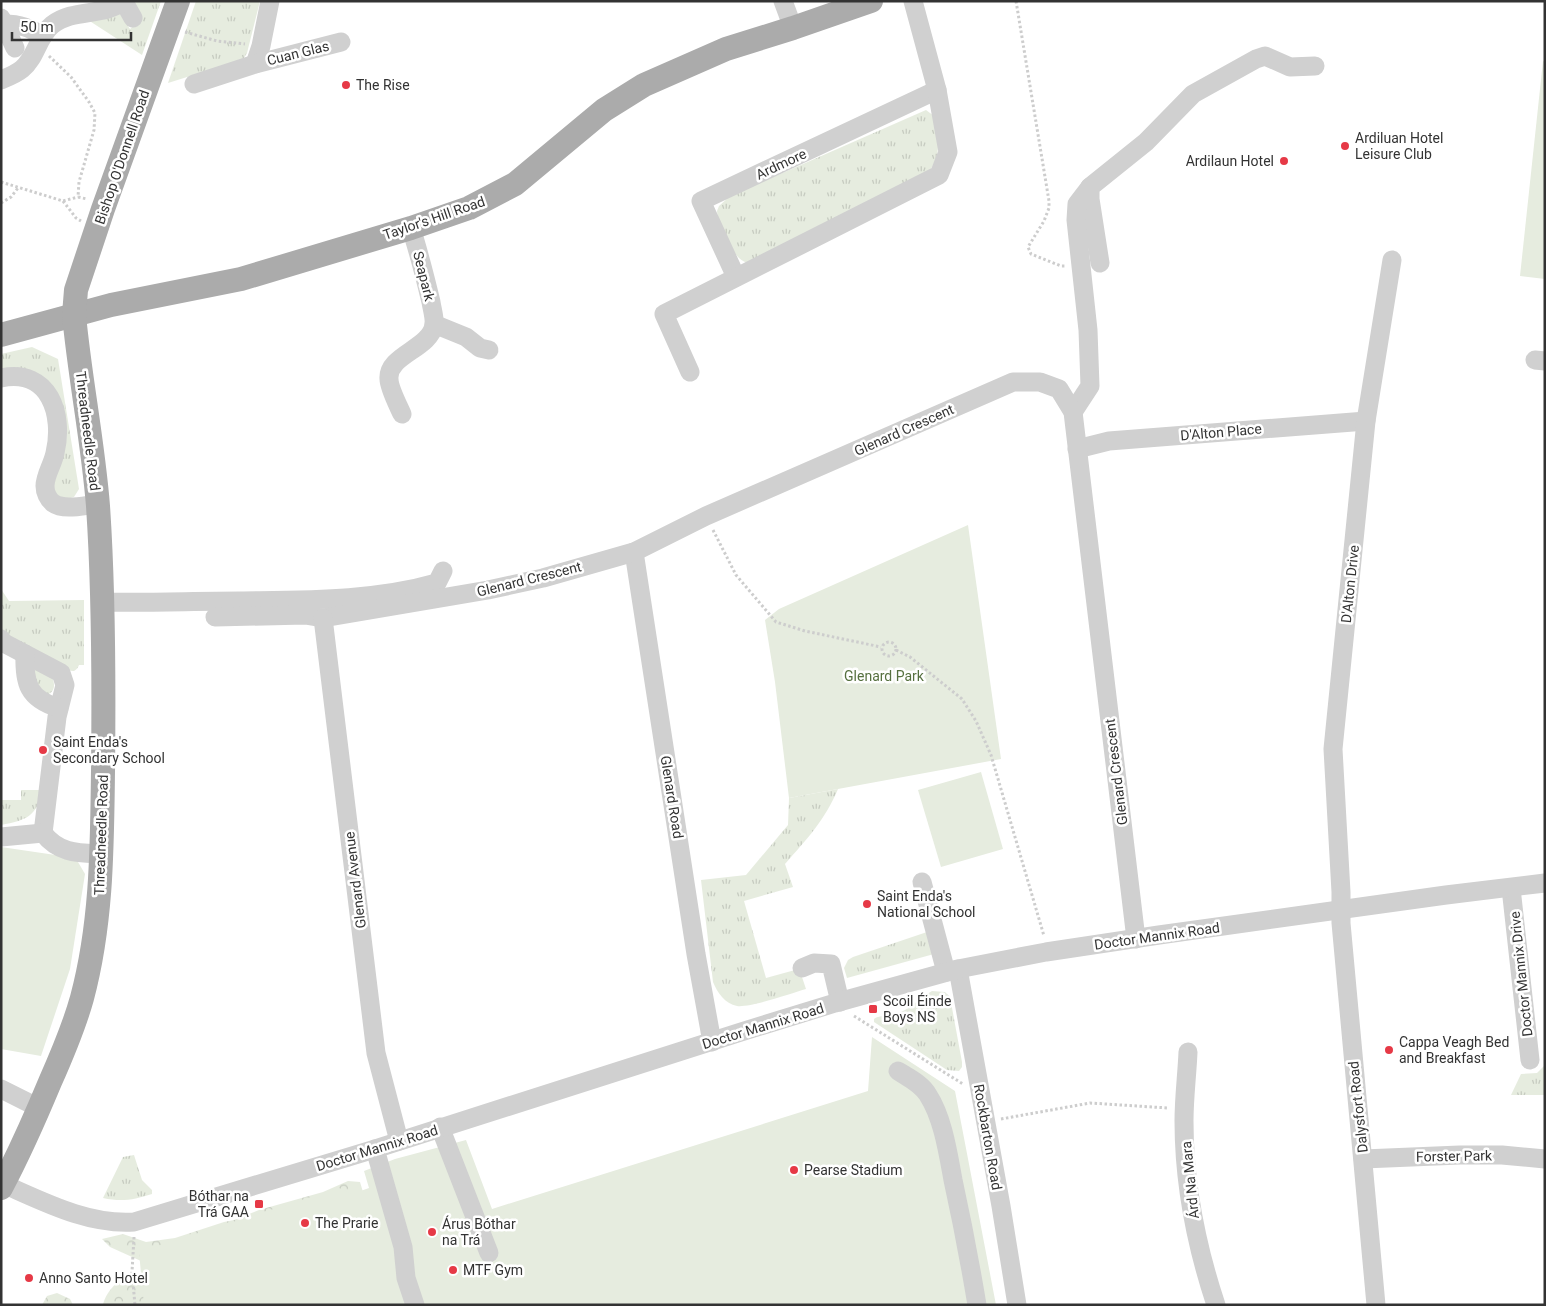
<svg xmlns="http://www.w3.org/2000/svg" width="1546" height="1306" font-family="Roboto,sans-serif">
	<defs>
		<pattern id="grass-tufts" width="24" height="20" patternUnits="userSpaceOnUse" patternTransform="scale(1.25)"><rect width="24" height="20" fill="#e6ecdf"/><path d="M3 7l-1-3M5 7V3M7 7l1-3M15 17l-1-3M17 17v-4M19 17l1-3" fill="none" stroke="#c6cbc0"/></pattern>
		<pattern id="forest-crowns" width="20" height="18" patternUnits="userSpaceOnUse" patternTransform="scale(1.25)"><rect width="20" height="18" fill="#e6ecdf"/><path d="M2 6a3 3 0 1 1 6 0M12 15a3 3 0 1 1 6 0" fill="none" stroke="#c6cbc0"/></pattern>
	</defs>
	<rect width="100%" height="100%" fill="#fff"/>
	<!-- grass -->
	<g fill="url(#grass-tufts)">
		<path d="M135 1H161L142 55 85 18 120 14 130 29 142 19 134 8 133 3Z"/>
		<path d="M196 1H260L247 53 244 58 238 61 168 83Z"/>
		<path d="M926 110 934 116C937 137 943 152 930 170L749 264C746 262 742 261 739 258 730 249 718 224 717 211L719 206 730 196Z"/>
		<path d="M32 347 58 359 79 489 74 497 63 500 52 491 59 403 1 372V354Z"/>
		<path d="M1 589 9 601 84 600V665H79C78 668 76 670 74 671 66 673 12 639 1 633Z"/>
		<path d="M31 669 49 671C54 680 58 690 47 695L34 681Z"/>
		<path d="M838 789C825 820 807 839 785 864L793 887 744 901 766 978 795 970 802 977 806 989C792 993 750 1008 737 1006 725 1004 717 992 713 982L701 880 746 875 788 825 789 798Z"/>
		<path d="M21 790H43C36 817 27 820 1 825V800H21Z"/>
		<path d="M927 932 934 954 847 978 844 968 848 960 853 957Z"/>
		<path d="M932 991 945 992 950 997 962 1062V1067L959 1071 947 1070 874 1022V1019C880 1014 893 1017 901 1012 912 1007 921 997 932 991Z"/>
		<path d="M1545 1065V1095H1511L1521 1074 1537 1073Z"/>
		<path d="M134 1155 142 1180 152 1190V1194C134 1200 121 1202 103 1198L123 1157Z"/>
	</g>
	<!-- forest -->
	<g fill="url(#forest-crowns)">
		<path d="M348 1181 360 1182 363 1192 166 1305H103C105 1294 118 1278 129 1276 135 1274 140 1275 145 1272L141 1261 110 1247 102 1239 123 1234 146 1242 175 1238 224 1222 234 1220 259 1210 323 1192Z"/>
		<path d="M57 1293 70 1299 73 1305H42L47 1296Z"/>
	</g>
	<!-- park -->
	<g fill="#e6ecdf">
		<path d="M1543 61 1545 62V279L1520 276Z"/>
		<path d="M968 525 1001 759 789 798 775 682 765 620 779 609Z"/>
		<path d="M981 772 1003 849 941 867 918 790Z"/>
		<path d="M1 847 69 857 78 862 85 874 70 969 41 1056 1 1049Z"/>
		<path d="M872 1037 955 1091 996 1305H144L139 1252 339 1188 352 1194 369 1188 364 1171 395 1159 466 1140 492 1209 868 1091Z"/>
	</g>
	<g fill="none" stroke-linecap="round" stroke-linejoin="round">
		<!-- path -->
		<g stroke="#cdcdcd" stroke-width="3" stroke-dasharray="2.5 2.5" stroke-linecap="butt">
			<path d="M1016 1 1049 201V208L1044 221 1028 247 1031 254 1061 266H1066"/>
			<path d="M185 32 217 41 245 44"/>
			<path d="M49 56 71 77 89 102 95 113 94 130 79 182 78 197 87 199"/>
			<path d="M1 182 63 201 78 197"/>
			<path d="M63 201 76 218 81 221"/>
			<path d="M1 203 11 197 18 188"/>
			<path d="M713 530 736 575 776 622 805 631 881 647"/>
			<circle cx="889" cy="649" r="7"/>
			<path d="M896 650 910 657 962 699 976 721 991 755 1044 936"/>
			<path d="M854 1016 963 1084"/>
			<path d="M1001 1119 1090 1103 1168 1108"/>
			<path d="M134 1237 132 1272 135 1305"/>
		</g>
		<!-- minor -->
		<g stroke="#d0d0d0" stroke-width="19">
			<path d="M783 1 793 28"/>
			<path d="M124 2 133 18"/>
			<path d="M1 18 15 48"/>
			<path d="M4 24C20 24 30 28 43 36"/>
			<path d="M255 64 261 46 270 1"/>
			<path d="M1 80C8 77 16 74 22 69 36 58 38 36 52 25 74 8 103 17 124 1"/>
			<path d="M194 84 255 64 341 42"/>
			<path d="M1100 263 1090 199V187L1146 142 1193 94 1256 59 1265 56 1290 67 1315 66"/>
			<path d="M736 277 701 201 937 90"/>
			<path d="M434 324 466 337 480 348 489 350"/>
			<path d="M1535 360 1545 361"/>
			<path d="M690 372 664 314 939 175 948 152 937 90 913 1"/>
			<path d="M1 378C50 368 64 415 55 453 53 464 45 475 45 486 45 492 48 499 53 503 64 511 85 505 98 504"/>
			<path d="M1073 412 1090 386 1088 330 1076 220 1077 204 1090 187"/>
			<path d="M402 414C398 405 389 388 389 379 387 355 430 349 434 325 435 318 432 309 431 302 425 277 419 253 411 228"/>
			<path d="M1077 449 1109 441 1366 421"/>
			<path d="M634 552 696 954 712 1042"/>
			<path d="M102 602C148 603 194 601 240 601 305 600 374 601 437 583L443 571"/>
			<path d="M215 617 305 615 323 618 488 590 543 578 634 552 706 516 1013 382H1040L1059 389 1073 412 1136 939"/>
			<path d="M323 618 376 1053 399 1141"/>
			<path d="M1 639 4 643 61 673 65 685 57 717 43 833C59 854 79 853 102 854"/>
			<path d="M25 654C24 683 28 699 59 708"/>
			<path d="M1 837 43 833"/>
			<path d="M922 882 946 972"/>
			<path d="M1511 888 1530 1060"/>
			<path d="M802 968 814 963 831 964 840 1002"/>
			<path d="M958 969 1001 1206 1017 1305"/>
			<path d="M1188 1052C1187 1075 1184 1098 1184 1121 1184 1184 1196 1245 1216 1305"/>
			<path d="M898 1071C909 1078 922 1084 928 1095 943 1118 948 1153 953 1180 962 1221 970 1263 977 1305"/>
			<path d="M1 1089 39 1108"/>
			<path d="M440 1127 489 1253"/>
			<path d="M375 1149 403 1247 406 1278 415 1305"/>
			<path d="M1363 1159 1460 1155H1502L1545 1159"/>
			<path d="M3 1184C44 1202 88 1225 134 1222L375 1149 741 1032 835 1003 958 969 1046 952 1159 935 1446 895 1545 883"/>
			<path d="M1376 1305 1341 923V892L1333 749 1366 421 1392 260"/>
		</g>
		<!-- major -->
		<g stroke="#ababab" stroke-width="24">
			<path d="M1 335 111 305 241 279 411 228 469 208 515 184 604 110 644 85 726 49 793 28 871 1"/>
			<path d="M1 1188C19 1154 35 1118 50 1082 62 1055 74 1027 82 998 102 923 102 848 103 771 104 683 104 594 98 506 93 442 80 379 74 315L76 290 103 209 178 1"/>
		</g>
	</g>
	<!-- markers -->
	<g fill="#e63946" stroke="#fff" stroke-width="2">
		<circle cx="346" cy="85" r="5"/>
		<circle cx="1345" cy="146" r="5"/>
		<circle cx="1284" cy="161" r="5"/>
		<circle cx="43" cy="750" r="5"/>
		<circle cx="867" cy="904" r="5"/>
		<rect x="868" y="1004" width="10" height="10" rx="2.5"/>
		<circle cx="1389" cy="1050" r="5"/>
		<circle cx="794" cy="1170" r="5"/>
		<rect x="254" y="1199" width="10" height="10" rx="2.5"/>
		<circle cx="305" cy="1223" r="5"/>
		<circle cx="432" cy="1232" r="5"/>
		<circle cx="453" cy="1270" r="5"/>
		<circle cx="29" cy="1278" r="5"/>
	</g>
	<g text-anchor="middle" stroke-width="5" stroke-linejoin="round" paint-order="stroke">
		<!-- street labels -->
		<g font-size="14" fill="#333" stroke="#fff">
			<text transform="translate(298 53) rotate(-14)" y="5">Cuan Glas</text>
			<text transform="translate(122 157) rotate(-71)" y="5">Bishop O'Donnell Road</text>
			<text transform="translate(781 164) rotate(-25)" y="5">Ardmore</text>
			<text transform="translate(434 218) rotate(-19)" y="5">Taylor's Hill Road</text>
			<text transform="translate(424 276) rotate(76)" y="5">Seapark</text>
			<text transform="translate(904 430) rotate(-24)" y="5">Glenard Crescent</text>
			<text transform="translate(88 431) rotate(83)" y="5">Threadneedle Road</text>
			<text transform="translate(1221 432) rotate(-5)" y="5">D'Alton Place</text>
			<text transform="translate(529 579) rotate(-14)" y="5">Glenard Crescent</text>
			<text transform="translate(1350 584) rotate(-84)" y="5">D'Alton Drive</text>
			<text transform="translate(1116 772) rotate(-97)" y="5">Glenard Crescent</text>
			<text transform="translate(672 797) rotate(81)" y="5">Glenard Road</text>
			<text transform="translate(101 835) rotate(-88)" y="5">Threadneedle Road</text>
			<text transform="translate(355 880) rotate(-97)" y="5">Glenard Avenue</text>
			<text transform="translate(1157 936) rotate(-8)" y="5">Doctor Mannix Road</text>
			<text transform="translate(1521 974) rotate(-96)" y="5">Doctor Mannix Drive</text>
			<text transform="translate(763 1026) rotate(-17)" y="5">Doctor Mannix Road</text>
			<text transform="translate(1358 1107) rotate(-96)" y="5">Dalysfort Road</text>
			<text transform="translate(988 1137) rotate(80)" y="5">Rockbarton Road</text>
			<text transform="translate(377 1148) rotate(-17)" y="5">Doctor Mannix Road</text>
			<text transform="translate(1454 1156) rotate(-1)" y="5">Forster Park</text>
			<text transform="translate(1190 1180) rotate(-96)" y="5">Árd Na Mara</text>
		</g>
		<!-- poi labels -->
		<g font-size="14" fill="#333" stroke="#fff" text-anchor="start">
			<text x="356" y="90">The Rise</text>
			<text x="1355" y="143">Ardiluan Hotel<tspan x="1355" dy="16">Leisure Club</tspan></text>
			<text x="1274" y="166" text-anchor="end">Ardilaun Hotel</text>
			<text x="53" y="747">Saint Enda's<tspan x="53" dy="16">Secondary School</tspan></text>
			<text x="877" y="901">Saint Enda's<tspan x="877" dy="16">National School</tspan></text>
			<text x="883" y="1006">Scoil Éinde<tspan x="883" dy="16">Boys NS</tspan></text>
			<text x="1399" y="1047">Cappa Veagh Bed<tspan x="1399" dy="16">and Breakfast</tspan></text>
			<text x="804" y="1175">Pearse Stadium</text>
			<text x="249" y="1201" text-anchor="end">Bóthar na<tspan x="249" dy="16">Trá GAA</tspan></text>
			<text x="315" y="1228">The Prarie</text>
			<text x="442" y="1229">Árus Bóthar<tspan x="442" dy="16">na Trá</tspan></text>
			<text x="463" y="1275">MTF Gym</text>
			<text x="39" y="1283">Anno Santo Hotel</text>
		</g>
		<!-- park labels -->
		<g font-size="14" fill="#56703f" stroke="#fff">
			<text x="884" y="681">Glenard Park</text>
		</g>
	</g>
	<!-- border -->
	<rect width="1546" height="1306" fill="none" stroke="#333333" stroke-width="5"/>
	<!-- scale -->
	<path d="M12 32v8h119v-8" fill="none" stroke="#333333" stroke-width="2.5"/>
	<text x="20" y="32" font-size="15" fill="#333333" stroke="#ffffff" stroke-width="4" paint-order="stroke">50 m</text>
</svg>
